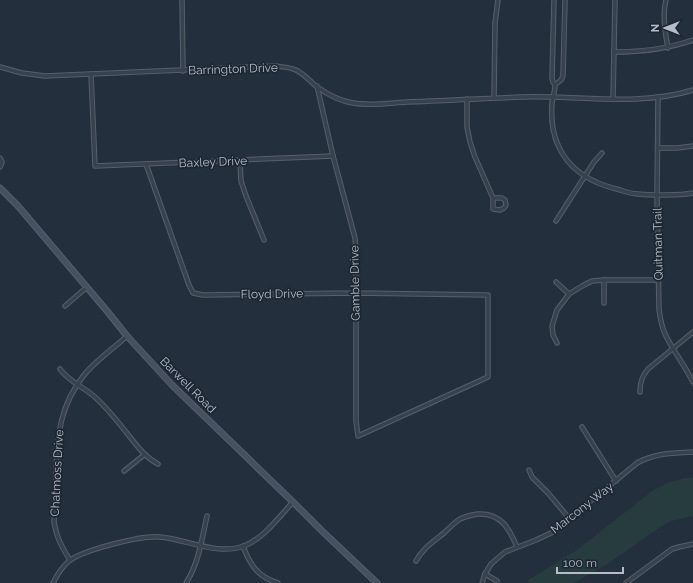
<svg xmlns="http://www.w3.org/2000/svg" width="693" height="583" font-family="Raleway,sans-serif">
	<rect width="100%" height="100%" fill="#242f3e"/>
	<!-- green -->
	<path fill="#263c3f" d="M685 478H693V516L671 521 660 527 609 563 574 583H529L528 580 577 550 652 491 667 483Z"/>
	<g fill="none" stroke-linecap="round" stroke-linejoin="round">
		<defs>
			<g id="street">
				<path d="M182 0 183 71"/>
				<path d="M554 0 552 78 553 82 555 85C555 91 553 97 552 103 551 117 552 132 558 145 569 171 594 184 620 190 626 192 632 194 638 194 647 195 656 195 666 195 675 195 684 195 693 193"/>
				<path d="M666 0C662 15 665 33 668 48"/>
				<path d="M614 52C641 52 667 49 693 40"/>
				<path d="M0 67 22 73 45 76 275 66C282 67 289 67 296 70 304 74 310 81 317 87 327 94 340 101 353 103 369 106 390 103 407 102 445 101 483 98 522 97 579 95 638 107 693 90"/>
				<path d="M91 74 95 166 333 156"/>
				<path d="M555 85 561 80 563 76 565 0"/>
				<path d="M658 97 657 195 659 309C660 318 662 328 666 336 674 352 685 366 693 382"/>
				<path d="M494 98 495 23 498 0"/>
				<path d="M467 99V127L470 142 475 157 493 198V209L500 210 504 208 506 205 505 200 502 198H493"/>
				<path d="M613 99 615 0"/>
				<path d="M658 148H677L693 146"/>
				<path d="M0 158 2 162 1 165 0 167"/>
				<path d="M240 161 241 181 246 196 264 240"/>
				<path d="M146 164 189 285 193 293 203 295 356 293 488 295V377L358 436 356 421V250L355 238 333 156 317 86"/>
				<path d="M556 221 594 162 602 153"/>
				<path d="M556 282 569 294"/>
				<path d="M604 303V280"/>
				<path d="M65 306 87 287"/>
				<path d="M557 343 553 335 552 326 557 310 569 294 584 285 592 281 604 280H658"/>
				<path d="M60 369C69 382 84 387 96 398 108 409 119 423 130 437 138 447 146 458 158 464"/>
				<path d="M640 392C640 382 642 376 648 369L693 332"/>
				<path d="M582 427 616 481"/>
				<path d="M529 470 532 477 548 493 569 518"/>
				<path d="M124 471 144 455"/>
				<path d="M243 546C250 565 258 577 278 583"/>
				<path d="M70 560C61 546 57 538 54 522 55 504 56 487 56 470 58 432 60 406 84 375 96 360 113 349 127 336"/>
				<path d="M416 561C423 548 433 542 444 533 449 528 454 523 460 519 466 516 472 515 478 514 501 513 509 528 517 547"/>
				<path d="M485 574 497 581"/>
				<path d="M53 583C57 575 62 567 69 561 83 550 142 535 160 537 186 539 217 556 244 546 263 539 279 517 293 502"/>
				<path d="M186 583C199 563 202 538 207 516"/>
				<path d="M482 583 485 574 491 564 505 552 536 540 553 532 637 463C655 453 672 453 693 452"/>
				<path d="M626 583 672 549 679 547 693 544"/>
			</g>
			<path id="secondary" d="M0 188 18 206 107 311 127 336 172 385 293 502 321 530 377 583"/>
		</defs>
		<!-- street casing -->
		<use href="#street" stroke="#565f6c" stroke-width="5.5"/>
		<!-- secondary casing -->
		<use href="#secondary" stroke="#565f6c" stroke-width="7"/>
		<!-- street -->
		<use href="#street" stroke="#38414e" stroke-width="3.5"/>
		<!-- secondary -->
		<use href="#secondary" stroke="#465061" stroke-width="5"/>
	</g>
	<g text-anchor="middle" stroke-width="3.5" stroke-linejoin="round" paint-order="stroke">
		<!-- street labels -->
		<g font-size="12" fill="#b4bcc9" stroke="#1d2633">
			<text transform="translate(233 69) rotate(-2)" y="4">Barrington Drive</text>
			<text transform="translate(213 162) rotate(-2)" y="4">Baxley Drive</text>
			<text transform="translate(658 244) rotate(-91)" y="4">Quitman Trail</text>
			<text transform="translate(355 283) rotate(-91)" y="4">Gamble Drive</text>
			<text transform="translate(272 294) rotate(-1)" y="4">Floyd Drive</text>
			<text transform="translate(188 385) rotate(45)" y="4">Barwell Road</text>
			<text transform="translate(57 473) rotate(-87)" y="4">Chatmoss Drive</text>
			<text transform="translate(582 508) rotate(-38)" y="4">Marcony Way</text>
		</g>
	</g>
	<!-- north arrow -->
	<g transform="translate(665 28) rotate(270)" stroke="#1d2633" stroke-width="3" paint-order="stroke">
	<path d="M0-3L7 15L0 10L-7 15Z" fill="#b4bcc9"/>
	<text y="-6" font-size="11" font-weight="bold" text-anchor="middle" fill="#b4bcc9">N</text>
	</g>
	<!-- scale -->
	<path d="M557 567v6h66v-6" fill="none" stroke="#b4bcc9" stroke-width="2"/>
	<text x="563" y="567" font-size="12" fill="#b4bcc9" stroke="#1d2633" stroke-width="3" paint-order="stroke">100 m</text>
</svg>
